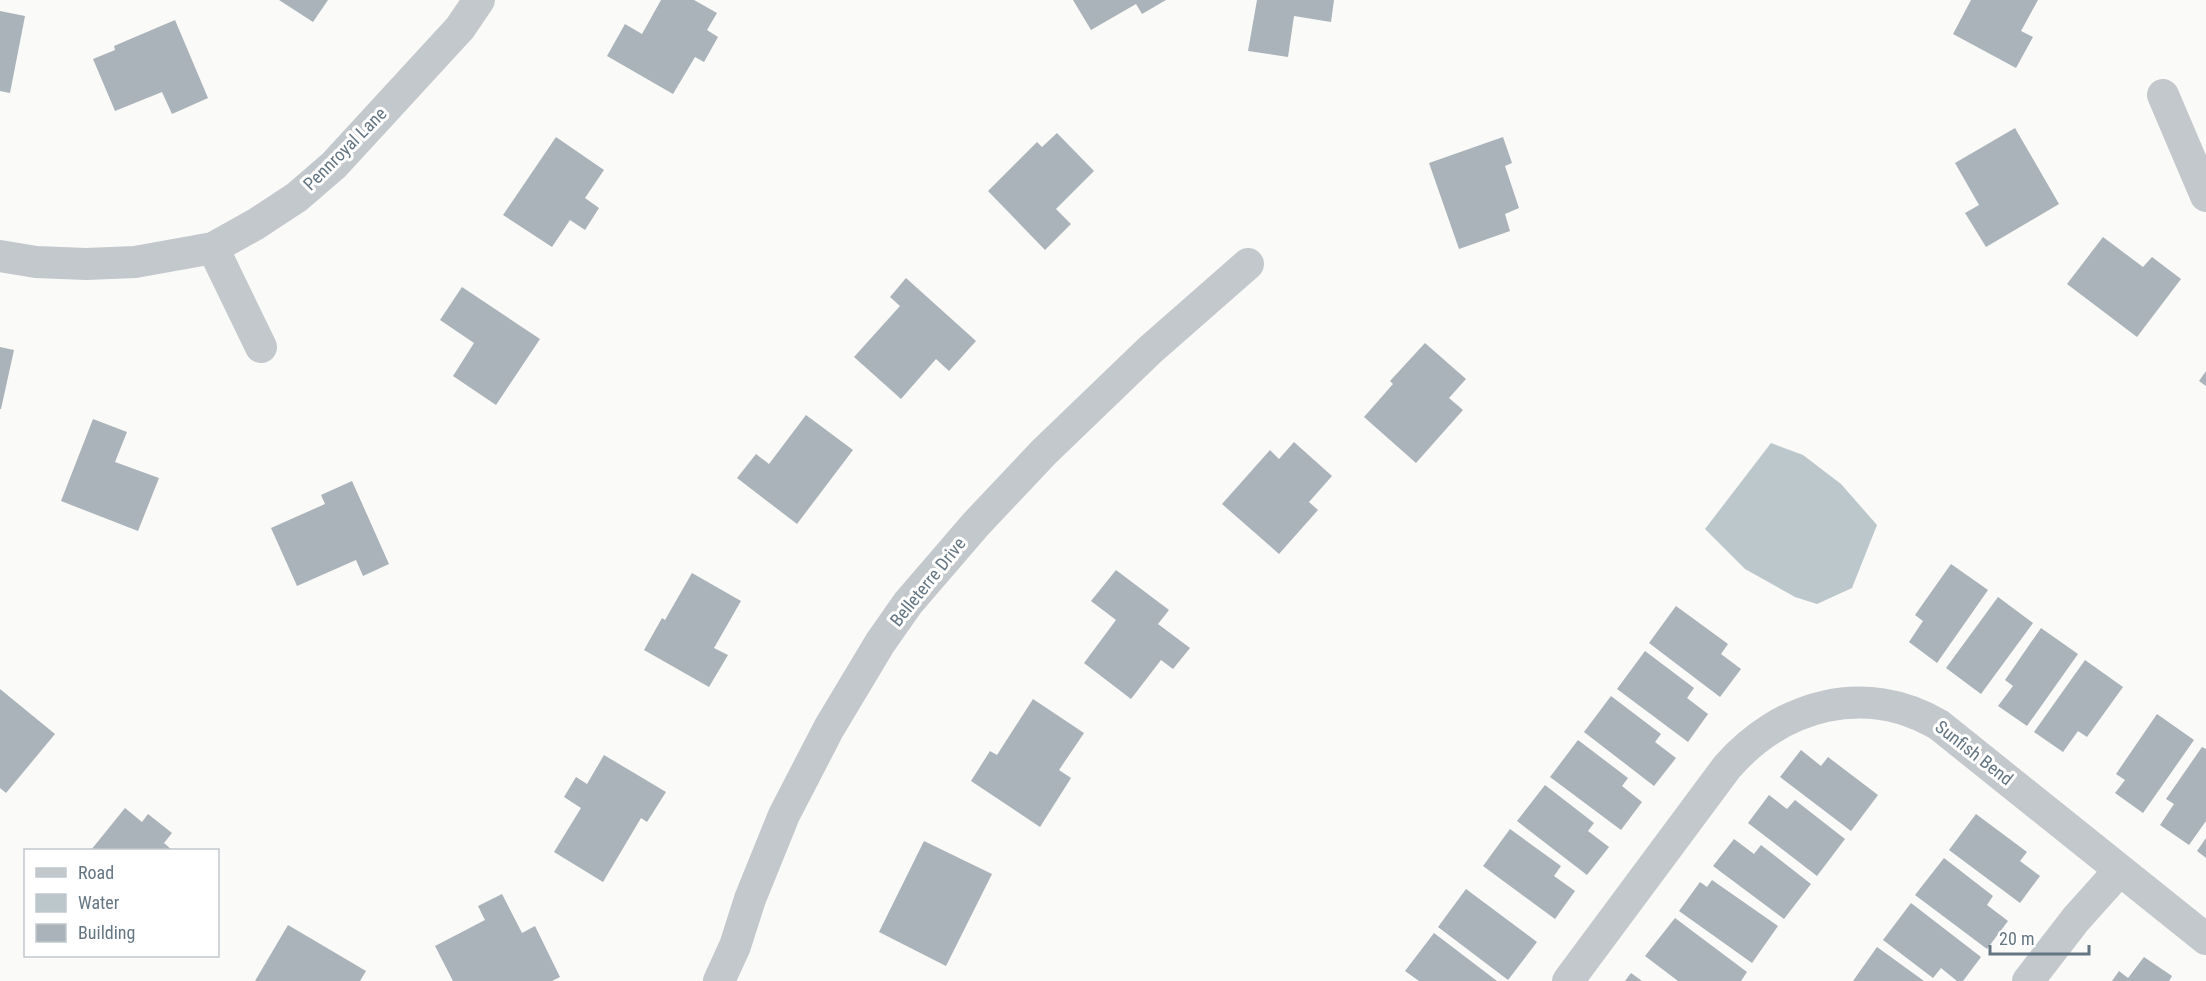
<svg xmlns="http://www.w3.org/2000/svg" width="2206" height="981" font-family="'Roboto Condensed',sans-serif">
	<rect width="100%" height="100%" fill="#fafaf8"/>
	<!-- water -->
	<path fill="#bbc7cb" d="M1771 443 1803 455 1841 484 1877 525 1852 588 1817 604 1795 597 1745 569 1705 529Z"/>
	<!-- building -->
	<g fill="#aab3b9">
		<path d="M279 0H328L313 22Z"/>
		<path d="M661 0H694L717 13 707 30 718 37 704 62 695 57 673 94 607 56 625 24 642 34Z"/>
		<path d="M1073 0H1166L1142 14 1136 4 1091 30Z"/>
		<path d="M1257 0H1334L1331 22 1294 16 1288 57 1248 51Z"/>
		<path d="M1971 0H2038L2021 31 2033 37 2016 68 1953 34Z"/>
		<path d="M0 11 25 16 10 93 0 91Z"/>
		<path d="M175 20 208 98 172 114 162 92 115 111 93 59 115 50 114 46Z"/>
		<path d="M2015 128 2059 204 1986 247 1965 213 1979 205 1955 163Z"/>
		<path d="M1057 133 1094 171 1056 209 1071 224 1045 250 988 191 1037 142 1042 147Z"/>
		<path d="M556 137 604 170 585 198 599 208 585 230 570 220 552 247 503 215Z"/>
		<path d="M1503 137 1512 163 1505 166 1519 208 1505 214 1510 231 1459 249 1429 163Z"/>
		<path d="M2103 237 2143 267 2152 257 2181 279 2137 337 2067 284Z"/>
		<path d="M906 278 976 341 949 371 936 359 901 399 854 357 900 306 890 297Z"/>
		<path d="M462 287 540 339 496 405 453 376 474 343 440 320Z"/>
		<path d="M1425 343 1466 379 1449 398 1463 410 1416 463 1364 417 1393 384 1390 381Z"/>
		<path d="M0 347 14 350 1 409H0Z"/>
		<path d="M2206 371V386L2199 381Z"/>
		<path d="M806 415 853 450 797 524 737 478 756 454 769 464Z"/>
		<path d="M93 419 127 432 115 462 159 478 138 531 61 501Z"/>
		<path d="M1294 442 1332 476 1309 502 1318 510 1279 554 1222 504 1270 450 1279 459Z"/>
		<path d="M352 481 389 564 363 576 356 560 297 586 271 528 325 504 321 495Z"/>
		<path d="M1951 564 1988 590 1937 663 1909 642 1923 621 1915 615Z"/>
		<path d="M1116 570 1169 610 1158 624 1190 648 1173 669 1161 660 1131 699 1084 663 1116 620 1091 601Z"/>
		<path d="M692 573 741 601 714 648 728 655 709 687 644 650 662 618 665 620Z"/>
		<path d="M1998 597 2033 623 1981 694 1946 668Z"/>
		<path d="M1676 606 1728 644 1721 654 1741 669 1720 697 1649 643Z"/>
		<path d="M2041 628 2078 654 2027 726 1998 706 2013 686 2005 680Z"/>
		<path d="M1645 651 1694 688 1687 698 1708 714 1688 742 1617 689Z"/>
		<path d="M2085 660 2123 687 2087 737 2078 731 2063 752 2034 732Z"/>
		<path d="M0 689 55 734 6 793 0 788Z"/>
		<path d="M1611 696 1661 734 1655 742 1676 758 1654 786 1584 732Z"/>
		<path d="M1033 699 1084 733 1059 770 1071 778 1040 827 971 781 990 751 997 755Z"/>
		<path d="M2157 714 2194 740 2143 813 2115 793 2125 780 2116 774Z"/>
		<path d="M1578 740 1628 778 1622 786 1642 802 1621 830 1550 777Z"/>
		<path d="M2202 747 2206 749V821L2189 845 2160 825 2174 804 2166 799Z"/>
		<path d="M1801 750 1821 766 1828 757 1878 795 1851 831 1780 777Z"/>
		<path d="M604 755 666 792 647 822 641 818 603 882 554 852 581 808 564 797 576 777 587 784Z"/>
		<path d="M1545 785 1594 823 1588 831 1609 847 1587 875 1517 821Z"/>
		<path d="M1769 795 1787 809 1795 800 1845 839 1817 876 1748 823Z"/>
		<path d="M125 808 142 822 148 814 172 833 164 843 172 850H91Z"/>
		<path d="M1976 814 2027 852 2020 861 2040 876 2020 903 1949 850Z"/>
		<path d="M1510 829 1561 866 1554 876 1575 891 1555 919 1483 866Z"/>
		<path d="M2206 838V858L2197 851Z"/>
		<path d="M1734 839 1754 854 1761 845 1811 884 1784 919 1713 866Z"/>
		<path d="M924 841 992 874 946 966 879 932Z"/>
		<path d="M1944 858 1993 896 1987 905 2008 921 1987 949 1915 895Z"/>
		<path d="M1712 880 1778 926 1752 963 1679 911 1700 882 1707 887Z"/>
		<path d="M1466 889 1537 942 1508 980 1438 927Z"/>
		<path d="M502 894 522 933 535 926 560 977 552 981H453L435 946 485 920 478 906Z"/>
		<path d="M1911 903 1981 957 1963 981H1957L1941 968 1933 978 1883 940Z"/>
		<path d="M1675 918 1747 972 1741 981H1678L1645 956Z"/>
		<path d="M288 925 366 971 360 981H255Z"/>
		<path d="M1434 933 1497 981H1419L1405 971Z"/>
		<path d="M1877 947 1924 981H1853Z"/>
		<path d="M2144 957 2172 976 2169 981H2112L2119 971 2128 978Z"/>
		<path d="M1631 973 1642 981H1625Z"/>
	</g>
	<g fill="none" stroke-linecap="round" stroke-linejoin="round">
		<!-- minor -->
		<g stroke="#c3c8cc" stroke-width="32">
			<path d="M2163 95 2206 196"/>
			<path d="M213 248 261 347"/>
			<path d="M0 256 36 262 86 264 135 262 213 248 256 224 297 197 334 165 460 28 479 0"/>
			<path d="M719 981 735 946 750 899 784 815 829 728 880 643 908 603 976 524 1044 452 1150 350 1248 264"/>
			<path d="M1568 981 1727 767C1781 705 1865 681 1939 725L2206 939"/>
			<path d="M2028 981 2076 919 2119 871"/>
		</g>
	</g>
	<g text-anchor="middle" stroke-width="6" stroke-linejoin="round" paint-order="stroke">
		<!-- street labels -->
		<g font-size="18" fill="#657683" stroke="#fff">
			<text transform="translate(345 149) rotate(-45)" y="6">Pennroyal Lane</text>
			<text transform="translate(928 582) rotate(-51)" y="6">Belleterre Drive</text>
			<text transform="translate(1974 753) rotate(38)" y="6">Sunfish Bend</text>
		</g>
	</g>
	<!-- legend -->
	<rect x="24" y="849" width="195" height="108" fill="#ffffff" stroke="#c1c8cd" stroke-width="1.5"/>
	<rect x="36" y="868" width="30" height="9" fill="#c3c8cc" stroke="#c1c8cd" stroke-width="1.5"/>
	<text x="78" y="879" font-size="18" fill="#657683">Road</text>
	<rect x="36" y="894" width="30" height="18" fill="#bbc7cb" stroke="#c1c8cd" stroke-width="1.5"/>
	<text x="78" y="909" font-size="18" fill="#657683">Water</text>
	<rect x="36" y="924" width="30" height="18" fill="#aab3b9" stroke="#c1c8cd" stroke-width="1.5"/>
	<text x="78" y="939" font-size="18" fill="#657683">Building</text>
	<!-- scale -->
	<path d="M1990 945v9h99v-9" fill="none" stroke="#657683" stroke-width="3"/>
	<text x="1999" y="945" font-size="18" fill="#657683" stroke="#ffffff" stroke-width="4.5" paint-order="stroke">20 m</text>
</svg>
